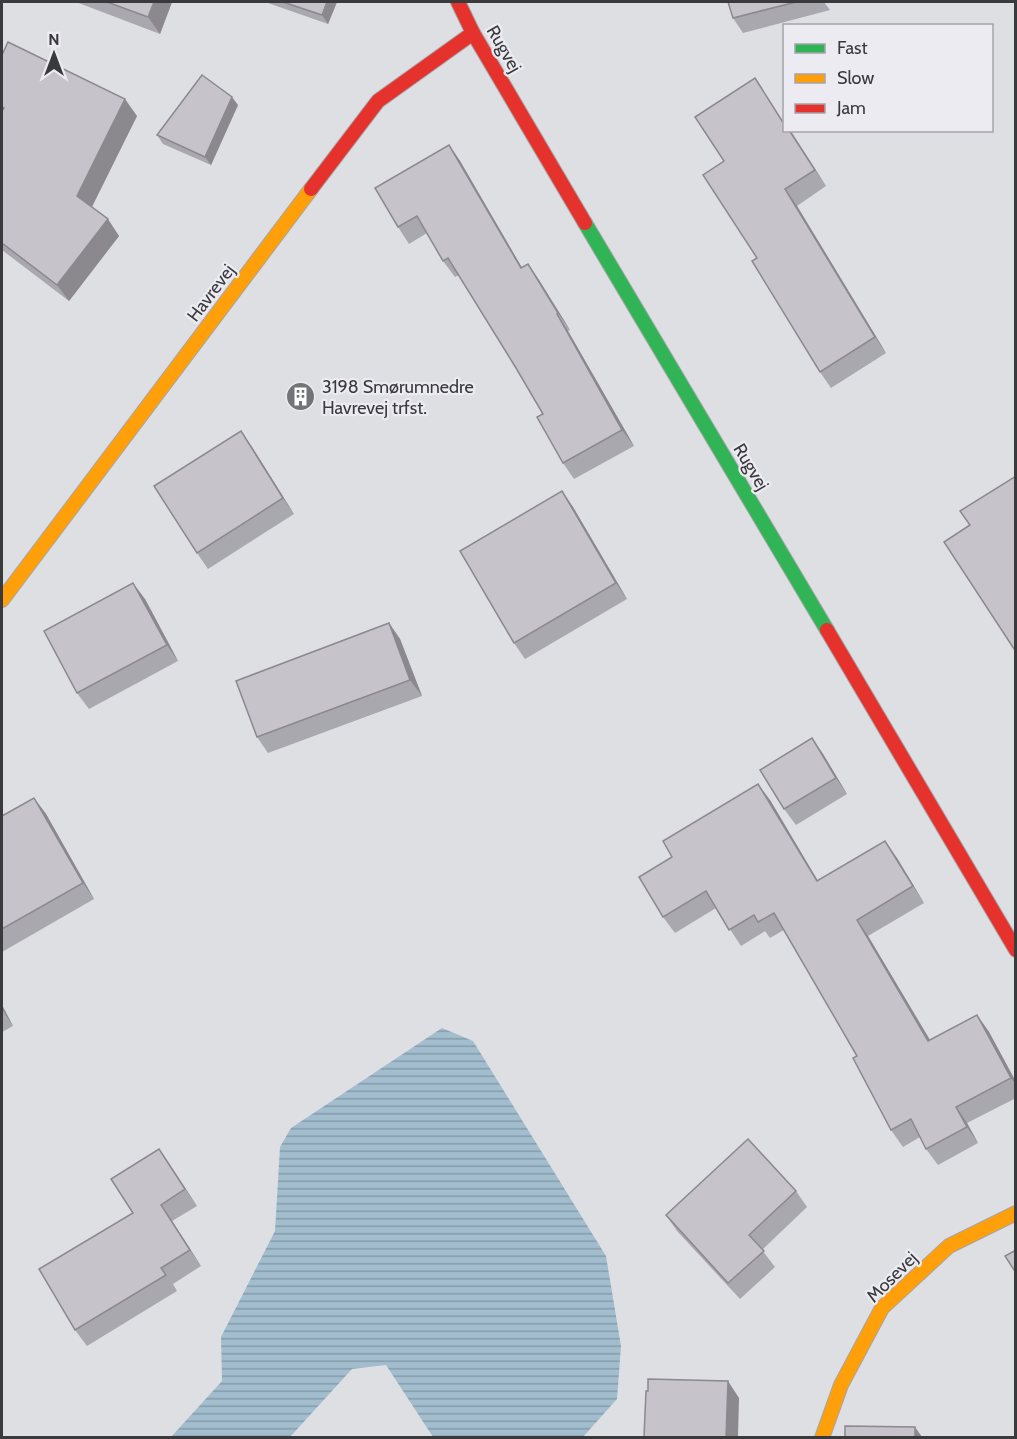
<svg xmlns="http://www.w3.org/2000/svg" width="1017" height="1439" font-family="Cabin,sans-serif">
	<defs>
		<pattern id="water-rules" width="6" height="5" patternUnits="userSpaceOnUse" patternTransform="scale(1.5)"><rect width="6" height="5" fill="#a2bdce"/><path d="M0 2.5h6" fill="none" stroke="#859ba8"/></pattern>
	</defs>
	<rect width="100%" height="100%" fill="#dedfe3"/>
	<!-- water -->
	<path fill="url(#water-rules)" d="M442 1028 473 1041 606 1256 621 1346 617 1399 583 1437H433L386 1365 352 1369 290 1437H171L222 1381 221 1337 275 1231 280 1147 291 1128Z"/>
	<g fill="none" stroke-linecap="round" stroke-linejoin="round">
		<defs>
			<path id="fast" d="M585 223 827 630"/>
			<g id="slow">
				<path d="M2 600 311 189"/>
				<path d="M822 1438 841 1385 882 1308 949 1246 1016 1213"/>
			</g>
			<g id="jam">
				<path d="M458 2 473 33 585 223"/>
				<path d="M311 189 378 101 473 33"/>
				<path d="M827 630 1016 950"/>
			</g>
		</defs>
		<!-- fast casing -->
		<use href="#fast" stroke="#a5a6a9" stroke-width="16"/>
		<!-- slow casing -->
		<use href="#slow" stroke="#a5a6a9" stroke-width="16"/>
		<!-- jam casing -->
		<use href="#jam" stroke="#a5a6a9" stroke-width="16"/>
		<!-- fast -->
		<use href="#fast" stroke="#30b455" stroke-width="14"/>
		<!-- slow -->
		<use href="#slow" stroke="#ff9f0a" stroke-width="14"/>
		<!-- jam -->
		<use href="#jam" stroke="#e5322d" stroke-width="14"/>
	</g>
	<!-- wall -->
	<g fill="#aaa8af">
		<path d="M76 2H172L160 34Z"/>
		<path d="M268 2H337L328 24 268 3Z"/>
		<path d="M728 2H824L830 10 743 33 733 18Z"/>
		<path d="M2 55 137 116 91 207 119 236 69 301 2 250Z"/>
		<path d="M755 78 766 95 784 130H790L826 186 797 206 886 353 831 388 820 372 724 161Z"/>
		<path d="M238 105 211 165 163 144 157 135Z"/>
		<path d="M449 145 460 161 522 268 528 264 539 280 570 330 568 331 634 446 574 479 563 463 543 414 516 368 459 275 455 277 443 261 427 233 409 244 398 227Z"/>
		<path d="M252 447 294 514 208 569 197 553Z"/>
		<path d="M562 491 573 507 627 599 525 659 514 643Z"/>
		<path d="M145 599 178 661 89 709 77 693Z"/>
		<path d="M389 623 400 639 422 696 268 753 257 737Z"/>
		<path d="M812 738 823 754 847 794 796 825 784 809Z"/>
		<path d="M34 798 46 814 94 899 2 952V816Z"/>
		<path d="M770 800 818 881 897 858 924 903 868 936 930 1040 977 1015 989 1032 1016 1082V1098L967 1123 978 1143 938 1165 926 1149 920 1137 903 1147 891 1130 857 1056 784 930 770 938 765 931 741 946 716 908 675 933 663 917Z"/>
		<path d="M2 1005 13 1026 2 1032Z"/>
		<path d="M170 1165 197 1206 172 1221 201 1266 173 1284 177 1291 87 1346 75 1330 133 1213Z"/>
		<path d="M796 1191 807 1207 762 1250 775 1267 740 1299 677 1231 666 1215Z"/>
	</g>
	<!-- shaded-wall -->
	<g fill="#8b888e">
		<path d="M154 2H172L160 34 148 17Z"/>
		<path d="M327 2H337L328 24 322 15Z"/>
		<path d="M232 97 238 105 211 165 205 157Z"/>
		<path d="M125 99 137 116 89 213 77 196Z"/>
		<path d="M789 130H790L826 186 815 170Z"/>
		<path d="M449 145 460 161 532 285 521 268Z"/>
		<path d="M785 189 797 206 886 353 875 337Z"/>
		<path d="M108 219 119 236 69 301 57 285Z"/>
		<path d="M528 264 539 280 570 330 558 313Z"/>
		<path d="M557 314 568 331 634 446 622 430Z"/>
		<path d="M241 431 252 447 294 514 283 498Z"/>
		<path d="M562 491 573 507 627 599 616 583Z"/>
		<path d="M133 583 145 599 178 661 167 645Z"/>
		<path d="M389 623 400 639 422 696 410 680Z"/>
		<path d="M812 738 823 754 847 794 836 778Z"/>
		<path d="M758 784 770 800 828 898 817 881Z"/>
		<path d="M34 798 46 814 94 899 83 883Z"/>
		<path d="M885 841 897 858 924 903 913 886Z"/>
		<path d="M857 920 868 936 940 1057 928 1041Z"/>
		<path d="M2 1005 13 1026 2 1009Z"/>
		<path d="M977 1015 989 1032 1016 1082V1085L1011 1078Z"/>
		<path d="M956 1107 967 1123 978 1143 967 1127Z"/>
		<path d="M159 1149 170 1165 197 1206 185 1189Z"/>
		<path d="M161 1205 172 1221 201 1266 190 1250Z"/>
		<path d="M728 1381 739 1398 738 1437H726Z"/>
		<path d="M915 1427 922 1437H915Z"/>
	</g>
	<!-- building -->
	<g fill="#c6c3cb" stroke="#8b888e" stroke-width="1.5">
		<path d="M107 2H154L148 17Z"/>
		<path d="M283 2H327L322 15Z"/>
		<path d="M728 2H796L733 18Z"/>
		<path d="M8 42 125 99 77 196 108 219 57 285 2 243V111L4 108 2 107V55Z"/>
		<path d="M202 75 232 97 205 157 157 135Z"/>
		<path d="M755 78 784 124V130H789L815 170 785 189 875 337 820 372 752 261 757 258 703 175 724 161 695 117Z"/>
		<path d="M449 145 521 268 528 264 558 313 557 314 622 430 563 463 537 417 543 414 516 368 448 258 443 261 417 216 398 227 375 188Z"/>
		<path d="M241 431 283 498 197 553 154 486Z"/>
		<path d="M1016 476V652L944 542 970 525 960 511Z"/>
		<path d="M562 491 616 583 514 643 460 551Z"/>
		<path d="M133 583 167 645 77 693 44 631Z"/>
		<path d="M389 623 410 680 257 737 236 681Z"/>
		<path d="M812 738 836 778 784 809 760 770Z"/>
		<path d="M758 784 817 881 885 841 913 886 857 920 928 1041 977 1015 1011 1078 956 1107 967 1127 926 1149 911 1119 891 1130 853 1058 857 1056 774 913 758 922 754 915 729 930 706 891 663 917 639 877 672 857 663 841Z"/>
		<path d="M34 798 83 883 2 929V816Z"/>
		<path d="M748 1139 796 1191 749 1235 764 1251 728 1283 666 1215Z"/>
		<path d="M159 1149 185 1189 161 1205 190 1250 161 1268 166 1275 75 1330 39 1269 133 1213 111 1179Z"/>
		<path d="M1016 1250V1273L1005 1256Z"/>
		<path d="M648 1379 728 1381 726 1437H644L646 1391H648Z"/>
		<path d="M845 1426 915 1427V1437H845Z"/>
	</g>
	<!-- icons -->
	<defs>
		<symbol id="building-disc" viewBox="-11 -11 22 22"><circle r="9.5" fill="#737477" stroke="#ebebf1"/><path d="M-4-6H4V6H1V3H-1V6H-4ZM-2.5-4.3h1.7v1.8h-1.7ZM.8-4.3h1.7v1.8H.8ZM-2.5-1h1.7V.8h-1.7ZM.8-1h1.7V.8H.8Z" fill="#fff"/></symbol>
	</defs>
	<g fill-rule="evenodd">
		<use href="#building-disc" x="284" y="380" width="33" height="33"/>
	</g>
	<g text-anchor="middle" stroke-width="4.5" stroke-linejoin="round" paint-order="stroke">
		<!-- street labels -->
		<g font-size="18" fill="#3a3a3d" stroke="#ebebf1">
			<text transform="translate(504 49) rotate(60)" y="6">Rugvej</text>
			<text transform="translate(211 293) rotate(-53)" y="6">Havrevej</text>
			<text transform="translate(751 467) rotate(59)" y="6">Rugvej</text>
			<text transform="translate(892 1277) rotate(-45)" y="6">Mosevej</text>
		</g>
		<!-- poi labels -->
		<g font-size="18" fill="#3a3a3d" stroke="#ebebf1" text-anchor="start">
			<text x="322" y="393">3198 Smørumnedre<tspan x="322" dy="21">Havrevej trfst.</tspan></text>
		</g>
	</g>
	<!-- border -->
	<rect width="1017" height="1439" fill="none" stroke="#3a3a3d" stroke-width="6"/>
	<!-- legend -->
	<rect x="783" y="24" width="210" height="108" fill="#ebebf1" stroke="#a4a4a9" stroke-width="1.5"/>
	<rect x="795" y="44" width="30" height="9" fill="#30b455" stroke="#a4a4a9" stroke-width="1.5"/>
	<text x="837" y="54" font-size="18" fill="#3a3a3d">Fast</text>
	<rect x="795" y="74" width="30" height="9" fill="#ff9f0a" stroke="#a4a4a9" stroke-width="1.5"/>
	<text x="837" y="84" font-size="18" fill="#3a3a3d">Slow</text>
	<rect x="795" y="104" width="30" height="9" fill="#e5322d" stroke="#a4a4a9" stroke-width="1.5"/>
	<text x="837" y="114" font-size="18" fill="#3a3a3d">Jam</text>
	<!-- north arrow -->
	<g transform="translate(54 54)" stroke="#ebebf1" stroke-width="4.5" paint-order="stroke">
	<path d="M0-4.5L10 22L0 15L-10 22Z" fill="#3a3a3d"/>
	<text y="-9" font-size="16" font-weight="bold" text-anchor="middle" fill="#3a3a3d">N</text>
	</g>
</svg>
